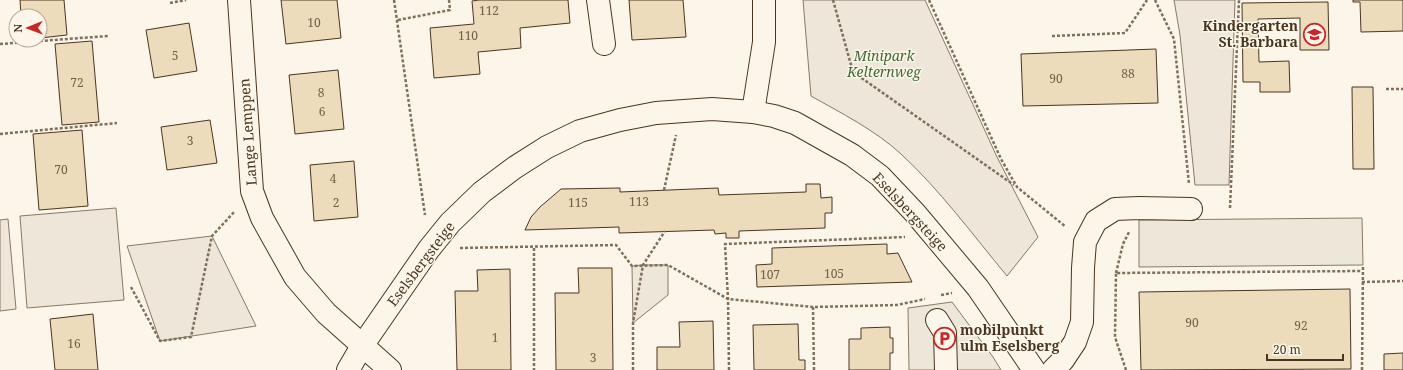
<svg xmlns="http://www.w3.org/2000/svg" width="1403" height="370" font-family="'Noto Serif',serif">
	<rect width="100%" height="100%" fill="#fbf6e9"/>
	<!-- green -->
	<g fill="#ede6d9" stroke="#887966">
		<path d="M803 0H925L997 157 1038 237 1007 276C973 235 940 190 901 154 875 130 841 113 811 96Z"/>
		<path d="M1174 0H1235L1229 185H1195L1180 35Z"/>
		<path d="M116 208 124 300 27 308 20 216Z"/>
		<path d="M8 219 16 309 0 311V220Z"/>
		<path d="M212 236 256 326 160 341 127 246Z"/>
	</g>
	<!-- parking -->
	<g fill="#ede7d9" stroke="#887966">
		<path d="M1362 218 1363 265 1139 267V220Z"/>
		<path d="M643 265H668V295L633 323 632 266Z"/>
		<path d="M952 302 993 357 1001 370H909L908 308Z"/>
	</g>
	<!-- building -->
	<g fill="#ecdcbc" stroke="#4a3520">
		<path d="M20 0H64L67 35 40 38V16H21Z"/>
		<path d="M281 0H337L341 38 286 44Z"/>
		<path d="M479 0H568L570 23 520 28 521 48 478 52 480 74 434 78 430 28 474 24 472 1Z"/>
		<path d="M629 0H683L686 37 632 40Z"/>
		<path d="M1353 0H1403V31L1361 32 1360 2H1353Z"/>
		<path d="M1328 2 1329 50H1300V18L1258 19 1259 62 1289 61 1290 92H1260V82H1243L1242 3Z"/>
		<path d="M189 23 197 71 154 78 146 30Z"/>
		<path d="M92 41 99 122 62 125 55 44Z"/>
		<path d="M1156 49 1158 103 1023 106 1021 54Z"/>
		<path d="M338 70 344 129 295 134 289 75Z"/>
		<path d="M1352 87H1373L1374 169H1353Z"/>
		<path d="M210 120 217 163 167 170 161 127Z"/>
		<path d="M82 130 88 206 39 210 33 134Z"/>
		<path d="M354 161 358 217 314 221 310 165Z"/>
		<path d="M806 184H820L821 198 832 197V213H825V228L739 231V238H726V233L715 234 714 230 619 233V227L525 230 531 217 540 207 561 189 620 188V192L718 188 719 195 806 192Z"/>
		<path d="M887 244V254L898 253 912 282 757 287 756 265 772 264V248Z"/>
		<path d="M578 268H612L613 370H556L555 293H579Z"/>
		<path d="M510 269 511 370H457L455 291H478L477 270Z"/>
		<path d="M1350 289 1351 369 1141 370 1139 292Z"/>
		<path d="M93 314 98 370H55L50 319Z"/>
		<path d="M713 321 714 370H657V347H680L679 322Z"/>
		<path d="M798 324 799 360H805V370H754L753 325Z"/>
		<path d="M890 327V338H893V353H890V370H849V339H861V328Z"/>
		<path d="M1403 353V370H1384V354Z"/>
	</g>
	<g fill="none" stroke-linecap="round" stroke-linejoin="round">
		<defs>
			<g id="minor">
				<path d="M239 0 252 191 262 218 295 277 326 313 390 370"/>
				<path d="M598 0 604 44"/>
				<path d="M753 112 764 42V0"/>
				<path d="M937 320 945 333 946 370"/>
				<path d="M348 370 362 346 429 249 450 223 482 192 514 168 547 147 580 131 620 120 656 113 712 109 753 112 774 116 795 123 852 155 880 176 915 213 978 288 1034 370"/>
				<path d="M1053 370 1063 360 1075 342 1082 322 1083 268 1085 242 1096 221 1115 209 1139 208 1191 209"/>
			</g>
		</defs>
		<!-- minor casing -->
		<use href="#minor" stroke="#4a3520" stroke-width="24"/>
		<!-- path -->
		<g stroke="#7f6f5c" stroke-width="2.5" stroke-dasharray="3 2" stroke-linecap="butt">
			<path d="M394 0 425 215"/>
			<path d="M833 0 853 72 1014 185"/>
			<path d="M929 0 1001 159 1017 187 1066 227"/>
			<path d="M1155 0 1174 39 1189 184"/>
			<path d="M170 3 186 0"/>
			<path d="M398 20 450 10 449 0"/>
			<path d="M1052 36 1125 33 1147 0"/>
			<path d="M0 44 108 36"/>
			<path d="M1386 89H1403"/>
			<path d="M0 134 117 123"/>
			<path d="M664 190 676 135"/>
			<path d="M1230 208 1239 0"/>
			<path d="M460 248 616 245 632 266 668 265 728 299 813 307"/>
			<path d="M534 248V370"/>
			<path d="M1116 273 1123 244 1129 232"/>
			<path d="M1362 282 1403 281"/>
			<path d="M131 287 160 341 191 337 212 236 235 211"/>
			<path d="M941 295 952 293"/>
			<path d="M633 370V323L643 265 665 231"/>
			<path d="M729 370 728 299 725 244 905 237"/>
			<path d="M814 370 813 307 897 305 925 299"/>
			<path d="M1126 370 1115 337 1116 273 1362 271"/>
			<path d="M1362 370 1363 265"/>
		</g>
		<!-- minor -->
		<use href="#minor" stroke="#fbf6e9" stroke-width="22"/>
	</g>
	<!-- icons -->
	<defs>
		<symbol id="school-ring" viewBox="-11 -11 22 22"><circle r="9.5" fill="#fbf6e9" stroke="#c62828" stroke-width="1.5"/><path d="M0-5L7-2L0 1L-7-2ZM-4 1L0 2.5L4 1V4Q0 6-4 4Z" fill="#c62828"/></symbol>
		<symbol id="parking-ring" viewBox="-11 -11 22 22"><circle r="9.5" fill="#fbf6e9" stroke="#c62828" stroke-width="1.5"/><path d="M-3.5-5.5H1a3.5 3.5 0 0 1 0 7H-1V5.5H-3.5ZM-1-3.4V-.6H.8a1.4 1.4 0 0 0 0-2.8Z" fill="#c62828"/></symbol>
	</defs>
	<g fill-rule="evenodd">
		<use href="#school-ring" x="1302" y="22" width="25" height="25"/>
		<use href="#parking-ring" x="932" y="326" width="25" height="25"/>
	</g>
	<g text-anchor="middle" stroke-width="3" stroke-linejoin="round" paint-order="stroke">
		<!-- number labels -->
		<g font-size="12" fill="#725f47">
			<text x="489" y="15">112</text>
			<text x="314" y="27">10</text>
			<text x="468" y="40">110</text>
			<text x="175" y="60">5</text>
			<text x="1128" y="78">88</text>
			<text x="1056" y="83">90</text>
			<text x="77" y="87">72</text>
			<text x="321" y="97">8</text>
			<text x="322" y="116">6</text>
			<text x="190" y="145">3</text>
			<text x="61" y="174">70</text>
			<text x="333" y="183">4</text>
			<text x="639" y="206">113</text>
			<text x="336" y="207">2</text>
			<text x="578" y="207">115</text>
			<text x="834" y="278">105</text>
			<text x="770" y="279">107</text>
			<text x="1192" y="327">90</text>
			<text x="1301" y="330">92</text>
			<text x="495" y="342">1</text>
			<text x="74" y="348">16</text>
			<text x="593" y="362">3</text>
		</g>
		<!-- poi labels -->
		<g font-size="14" font-weight="bold" fill="#4a3520" stroke="#fbf6e9" text-anchor="end">
			<text x="1298" y="31">Kindergarten<tspan x="1298" dy="16">St. Barbara</tspan></text>
			<text x="960" y="335" text-anchor="start">mobilpunkt<tspan x="960" dy="16">ulm Eselsberg</tspan></text>
		</g>
		<!-- park labels -->
		<g font-size="14" font-style="italic" fill="#436837" stroke="#fbf6e9">
			<text x="884" y="61">Minipark<tspan x="884" dy="16">Kelternweg</tspan></text>
		</g>
		<!-- street labels -->
		<g font-size="14" fill="#4a3520" stroke="#fbf6e9">
			<text transform="translate(248 132) rotate(-94)" y="5">Lange Lemppen</text>
			<text transform="translate(910 212) rotate(47)" y="5">Eselsbergsteige</text>
			<text transform="translate(421 264) rotate(-53)" y="5">Eselsbergsteige</text>
		</g>
	</g>
	<!-- north arrow -->
	<g transform="translate(28 28) rotate(269)"><circle r="19" fill="#fbf6e9" stroke="#b4a999"/>
	<path d="M0-3L7 15L0 10L-7 15Z" fill="#c62828"/>
	<text y="-6" font-size="11" font-weight="bold" text-anchor="middle" fill="#4a3520">N</text>
	</g>
	<!-- scale -->
	<path d="M1267 354v6h76v-6" fill="none" stroke="#4a3520" stroke-width="2"/>
	<text x="1273" y="354" font-size="12" fill="#4a3520" stroke="#fbf6e9" stroke-width="3" paint-order="stroke">20 m</text>
</svg>
